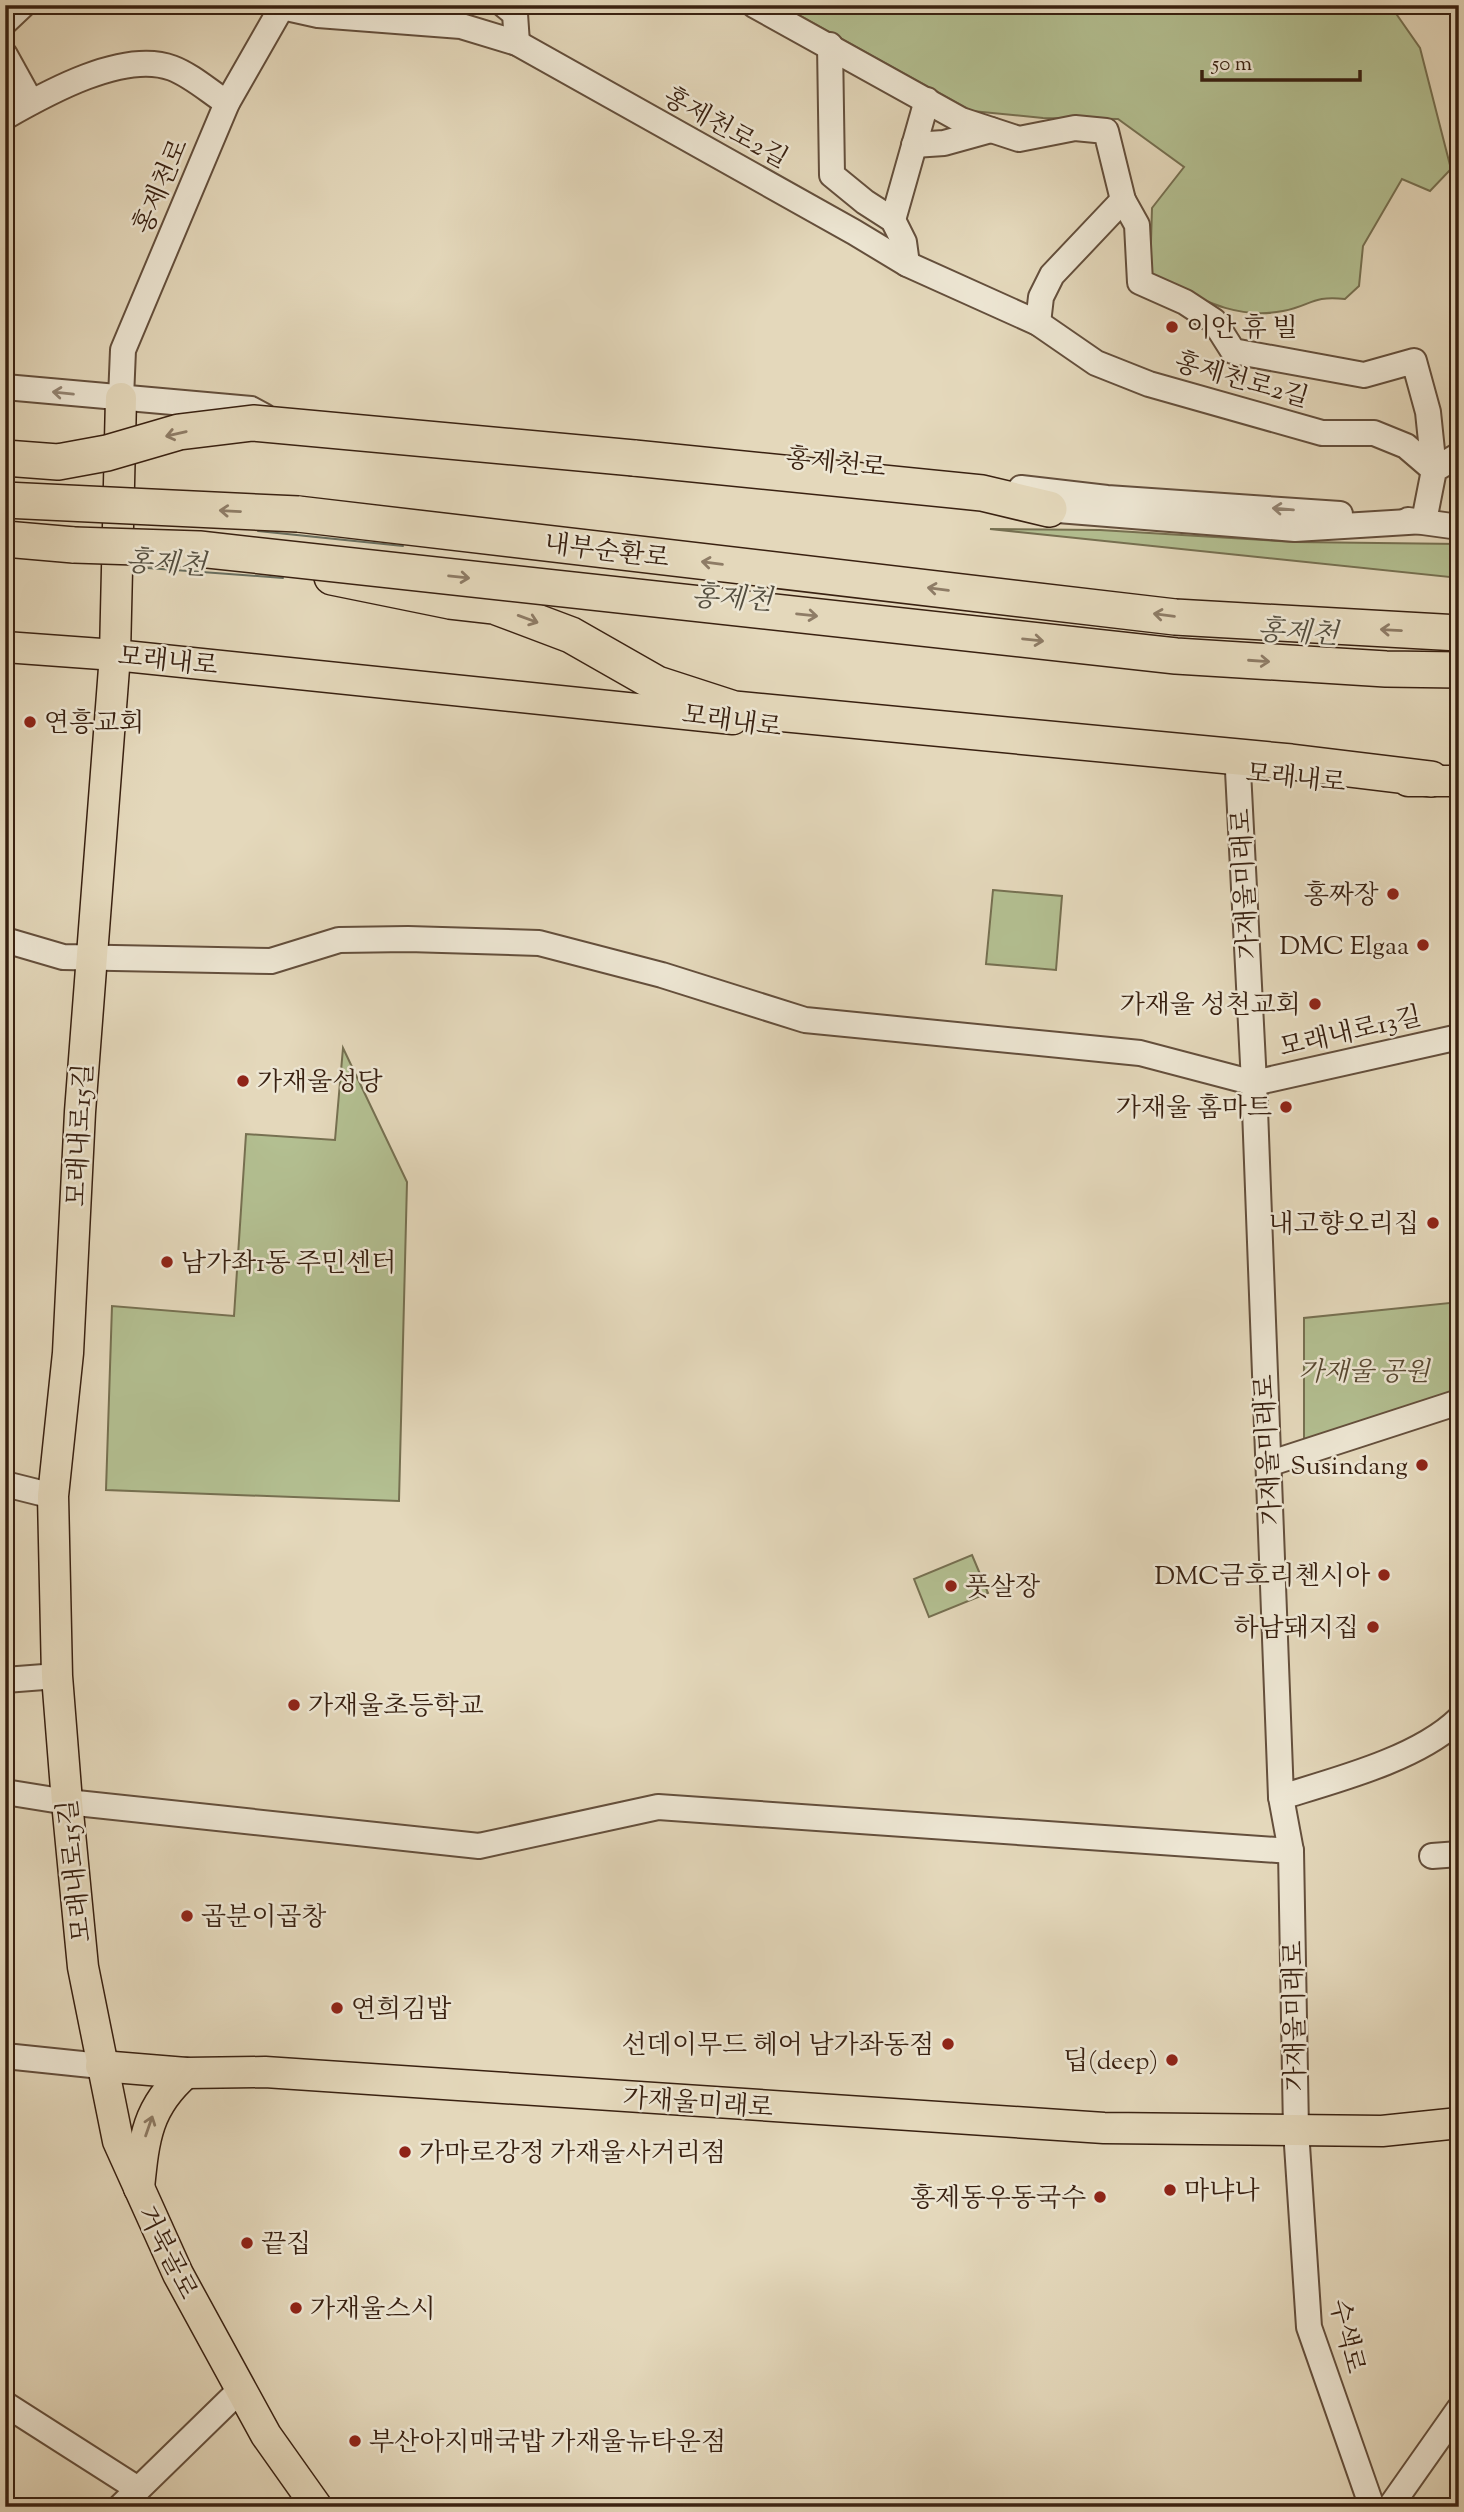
<svg xmlns="http://www.w3.org/2000/svg" width="1464" height="2512" font-family="'Sorts Mill Goudy','Noto Serif KR',serif">
	<rect width="100%" height="100%" fill="#e4d8bb"/>
	<filter id="stains"><feTurbulence type="fractalNoise" baseFrequency=".00286" numOctaves="4"/><feColorMatrix values="0 0 0 0 .2 0 0 0 0 .09 0 0 0 0 .02 0 0 0 .5 -.17"/></filter>
	<radialGradient id="worn" r=".72"><stop offset=".6" stop-color="#630" stop-opacity="0"/><stop offset="1" stop-color="#630" stop-opacity=".3"/></radialGradient>
	<!-- green -->
	<g fill="#b3bf91" stroke="#767051" stroke-width="2">
		<path d="M781 5H1390L1420 48 1451 169 1430 191 1402 179 1363 246 1359 286 1345 299C1312 295 1311 306 1283 311 1233 321 1194 295 1150 275L1152 208 1184 167 1118 119 1043 118 972 111Z"/>
		<path d="M990 529 1100 530 1296 542 1459 544V578Z"/>
		<path d="M993 890 1062 896 1056 970 986 964Z"/>
		<path d="M343 1048 407 1182 399 1501 106 1490 112 1306 234 1316 246 1134 335 1140Z"/>
		<path d="M1459 1302V1402L1304 1455V1318Z"/>
		<path d="M972 1555 988 1593 929 1617 914 1579Z"/>
	</g>
	<g fill="none" stroke-linecap="round" stroke-linejoin="round">
		<!-- shore -->
		<g stroke="#686e5f" stroke-width="2">
			<path d="M258 531 403 546"/>
			<path d="M134 567 283 578"/>
		</g>
		<defs>
			<g id="minor">
				<path d="M504 5 515 14 517 43"/>
				<path d="M754 5 961 120 1019 139 1075 128 1106 131 1123 200 1137 225 1140 282 1185 302 1214 321 1233 351 1364 375 1414 361 1428 412 1434 470"/>
				<path d="M282 7 318 15 461 26 517 43 854 232 907 264 1038 323 1096 363 1149 384 1322 433H1374L1406 446 1434 470"/>
				<path d="M5 22 23 5"/>
				<path d="M830 45 832 175 865 202 893 220 904 242 907 264"/>
				<path d="M5 55 31 102"/>
				<path d="M5 117C47 93 124 50 172 68 191 75 210 92 227 103"/>
				<path d="M914 145 944 143 991 130"/>
				<path d="M893 220 927 100"/>
				<path d="M1038 323 1041 297 1052 275 1123 200"/>
				<path d="M5 387 251 409 264 416"/>
				<path d="M121 398 123 350 227 103 283 5"/>
				<path d="M1021 488 1107 498 1340 514"/>
				<path d="M1033 508 1295 529 1424 521"/>
				<path d="M1408 520 1459 527"/>
				<path d="M1424 521 1434 470 1459 455"/>
				<path d="M1238 771 1254 1083 1281 1797 1291 1851 1296 2130 1309 2327 1372 2507"/>
				<path d="M5 940 63 957 271 961 339 940 408 939 539 943 662 975 805 1020 1140 1053 1254 1083 1459 1037"/>
				<path d="M1268 1464 1459 1402"/>
				<path d="M5 1484 53 1496"/>
				<path d="M5 1680 57 1676"/>
				<path d="M5 1792 67 1802 479 1846 658 1807 1291 1851"/>
				<path d="M1281 1797C1336 1780 1418 1759 1459 1719"/>
				<path d="M1432 1856 1459 1854"/>
				<path d="M5 2056 101 2066"/>
				<path d="M5 2404 138 2489"/>
				<path d="M120 2507 241 2389"/>
				<path d="M1390 2507 1459 2409"/>
			</g>
			<g id="major">
				<path d="M121 398 115 655 80 1112 68 1353 53 1496 57 1676 67 1802 83 1967 118 2141 178 2274 266 2435 317 2507"/>
				<path d="M5 647 115 655 733 719"/>
				<path d="M1408 781H1459"/>
				<path d="M101 2066 186 2073 265 2072 1104 2128 1382 2131 1459 2123"/>
				<path d="M139 2188C144 2138 147 2107 186 2073"/>
			</g>
			<g id="highway">
				<path d="M634 458 982 493 1049 509"/>
				<path d="M298 514 1175 617 1459 633"/>
				<path d="M5 539 74 545"/>
				<path d="M332 577 450 601 494 606 571 635 657 684 734 709 1291 762 1431 779"/>
			</g>
		</defs>
		<!-- minor casing -->
		<use href="#minor" stroke="#644f3c" stroke-width="28"/>
		<!-- major casing -->
		<use href="#major" stroke="#392111" stroke-width="33"/>
		<!-- highway casing -->
		<use href="#highway" stroke="#392111" stroke-width="38"/>
		<!-- minor -->
		<use href="#minor" stroke="#ede6d3" stroke-width="24"/>
		<!-- major -->
		<use href="#major" stroke="#e4d8bb" stroke-width="30"/>
		<!-- highway -->
		<use href="#highway" stroke="#e4d8bb" stroke-width="35"/>
		<defs>
			<g id="highway-bridge">
				<path d="M5 458 58 462 107 453 179 432 253 423 634 458"/>
				<path d="M5 500 298 514"/>
				<path d="M74 545 199 549 1176 656 1386 669 1459 670"/>
			</g>
		</defs>
		<!-- highway-bridge casing -->
		<use href="#highway-bridge" stroke="#392111" stroke-width="38" stroke-linecap="butt"/>
		<!-- highway-bridge -->
		<use href="#highway-bridge" stroke="#e4d8bb" stroke-width="35"/>
	</g>
	<!-- one-way arrows -->
	<defs><path id="oneway-shaft" d="M-6 0H5M1.5-3L5.5 0L1.5 3" fill="none" stroke-width="1.6" stroke-linecap="round" stroke-linejoin="round" transform="scale(1.75)"/></defs>
	<g stroke="#938472">
		<use href="#oneway-shaft" transform="translate(63 393) rotate(-174)"/>
		<use href="#oneway-shaft" transform="translate(1283 509) rotate(-175)"/>
	</g>
	<g stroke="#8e7c66">
		<use href="#oneway-shaft" transform="translate(176 434) rotate(167)"/>
		<use href="#oneway-shaft" transform="translate(230 511) rotate(-177)"/>
		<use href="#oneway-shaft" transform="translate(712 563) rotate(-173)"/>
		<use href="#oneway-shaft" transform="translate(459 577) rotate(6)"/>
		<use href="#oneway-shaft" transform="translate(938 589) rotate(-173)"/>
		<use href="#oneway-shaft" transform="translate(807 615) rotate(6)"/>
		<use href="#oneway-shaft" transform="translate(1164 615) rotate(-173)"/>
		<use href="#oneway-shaft" transform="translate(528 619) rotate(20)"/>
		<use href="#oneway-shaft" transform="translate(1391 630) rotate(-177)"/>
		<use href="#oneway-shaft" transform="translate(1033 640) rotate(6)"/>
		<use href="#oneway-shaft" transform="translate(1259 661) rotate(4)"/>
		<use href="#oneway-shaft" transform="translate(149 2126) rotate(-71)"/>
	</g>
	<!-- markers -->
	<g fill="#8f2418" stroke="#ede6d3" stroke-width="2.5">
		<circle cx="1172" cy="327" r="7"/>
		<circle cx="30" cy="722" r="7"/>
		<circle cx="1393" cy="894" r="7"/>
		<circle cx="1423" cy="945" r="7"/>
		<circle cx="1315" cy="1004" r="7"/>
		<circle cx="243" cy="1081" r="7"/>
		<circle cx="1286" cy="1107" r="7"/>
		<circle cx="1433" cy="1223" r="7"/>
		<circle cx="167" cy="1262" r="7"/>
		<circle cx="1422" cy="1465" r="7"/>
		<circle cx="1384" cy="1575" r="7"/>
		<circle cx="951" cy="1586" r="7"/>
		<circle cx="1373" cy="1627" r="7"/>
		<circle cx="294" cy="1705" r="7"/>
		<circle cx="187" cy="1916" r="7"/>
		<circle cx="337" cy="2008" r="7"/>
		<circle cx="948" cy="2044" r="7"/>
		<circle cx="1172" cy="2060" r="7"/>
		<circle cx="405" cy="2152" r="7"/>
		<circle cx="1170" cy="2190" r="7"/>
		<circle cx="1100" cy="2197" r="7"/>
		<circle cx="247" cy="2243" r="7"/>
		<circle cx="296" cy="2308" r="7"/>
		<circle cx="355" cy="2441" r="7"/>
	</g>
	<g text-anchor="middle" stroke-width="5" stroke-linejoin="round" paint-order="stroke">
		<!-- street labels -->
		<g font-size="26" fill="#392111" stroke="#ede6d3">
			<text transform="translate(726 127) rotate(29)" y="9">홍제천로2길</text>
			<text transform="translate(160 186) rotate(-67)" y="9">홍제천로</text>
			<text transform="translate(1242 379) rotate(16)" y="9">홍제천로2길</text>
			<text transform="translate(836 462) rotate(6)" y="9">홍제천로</text>
			<text transform="translate(607 550) rotate(7)" y="9">내부순환로</text>
			<text transform="translate(168 660) rotate(6)" y="9">모래내로</text>
			<text transform="translate(732 720) rotate(8)" y="9">모래내로</text>
			<text transform="translate(1296 777) rotate(6)" y="9">모래내로</text>
			<text transform="translate(1244 884) rotate(-93)" y="9">가재울미래로</text>
			<text transform="translate(1350 1031) rotate(-13)" y="9">모래내로13길</text>
			<text transform="translate(79 1135) rotate(-87)" y="9">모래내로15길</text>
			<text transform="translate(1267 1450) rotate(-93)" y="9">가재울미래로</text>
			<text transform="translate(74 1871) rotate(-96)" y="9">모래내로15길</text>
			<text transform="translate(1294 2016) rotate(-91)" y="9">가재울미래로</text>
			<text transform="translate(698 2102) rotate(4)" y="9">가재울미래로</text>
			<text transform="translate(168 2252) rotate(63)" y="9">거북골로</text>
			<text transform="translate(1348 2336) rotate(76)" y="9">수색로</text>
		</g>
		<!-- poi labels -->
		<g font-size="26" fill="#392111" stroke="#ede6d3" text-anchor="start">
			<text x="1186" y="336">이안 휴 빌</text>
			<text x="44" y="731">연흥교회</text>
			<text x="1379" y="903" text-anchor="end">홍짜장</text>
			<text x="1409" y="954" text-anchor="end">DMC Elgaa</text>
			<text x="1301" y="1013" text-anchor="end">가재울 성천교회</text>
			<text x="257" y="1090">가재울성당</text>
			<text x="1272" y="1116" text-anchor="end">가재울 홈마트</text>
			<text x="1419" y="1232" text-anchor="end">내고향오리집</text>
			<text x="181" y="1271">남가좌1동 주민센터</text>
			<text x="1408" y="1474" text-anchor="end">Susindang</text>
			<text x="1370" y="1584" text-anchor="end">DMC금호리첸시아</text>
			<text x="965" y="1595">풋살장</text>
			<text x="1359" y="1636" text-anchor="end">하남돼지집</text>
			<text x="308" y="1714">가재울초등학교</text>
			<text x="201" y="1925">곱분이곱창</text>
			<text x="351" y="2017">연희김밥</text>
			<text x="934" y="2053" text-anchor="end">선데이무드 헤어 남가좌동점</text>
			<text x="1158" y="2069" text-anchor="end">딥(deep)</text>
			<text x="419" y="2161">가마로강정 가재울사거리점</text>
			<text x="1184" y="2199">마냐나</text>
			<text x="1086" y="2206" text-anchor="end">홍제동우동국수</text>
			<text x="261" y="2252">끝집</text>
			<text x="310" y="2317">가재울스시</text>
			<text x="369" y="2450">부산아지매국밥 가재울뉴타운점</text>
		</g>
		<!-- park labels -->
		<g font-size="26" font-style="italic" fill="#584831" stroke="#ede6d3">
			<text x="1364" y="1380">가재울 공원</text>
		</g>
		<!-- water labels -->
		<g font-size="28" font-style="italic" fill="#554f40" stroke="#ede6d3">
			<text transform="translate(166 562) rotate(3)" y="10">홍제천</text>
			<text transform="translate(732 597) rotate(3)" y="10">홍제천</text>
			<text transform="translate(1298 631) rotate(3)" y="10">홍제천</text>
		</g>
	</g>
	<!-- margin -->
	<rect width="1464" height="2512" fill="none" stroke="#e4d8bb" stroke-width="28"/>
	<rect x="7" y="7" width="1450" height="2498" fill="none" stroke="#392111" stroke-width="3.5"/>
	<rect x="14" y="14" width="1436" height="2484" fill="none" stroke="#392111" stroke-width="2"/>
	<!-- scale -->
	<path d="M1202 70v10h158v-10" fill="none" stroke="#392111" stroke-width="3.5"/>
	<text x="1212" y="70" font-size="21" fill="#392111" stroke="#ede6d3" stroke-width="5" paint-order="stroke">50 m</text>
	<rect width="100%" height="100%" filter="url(#stains)"/>
	<rect width="100%" height="100%" fill="url(#worn)"/>
</svg>
